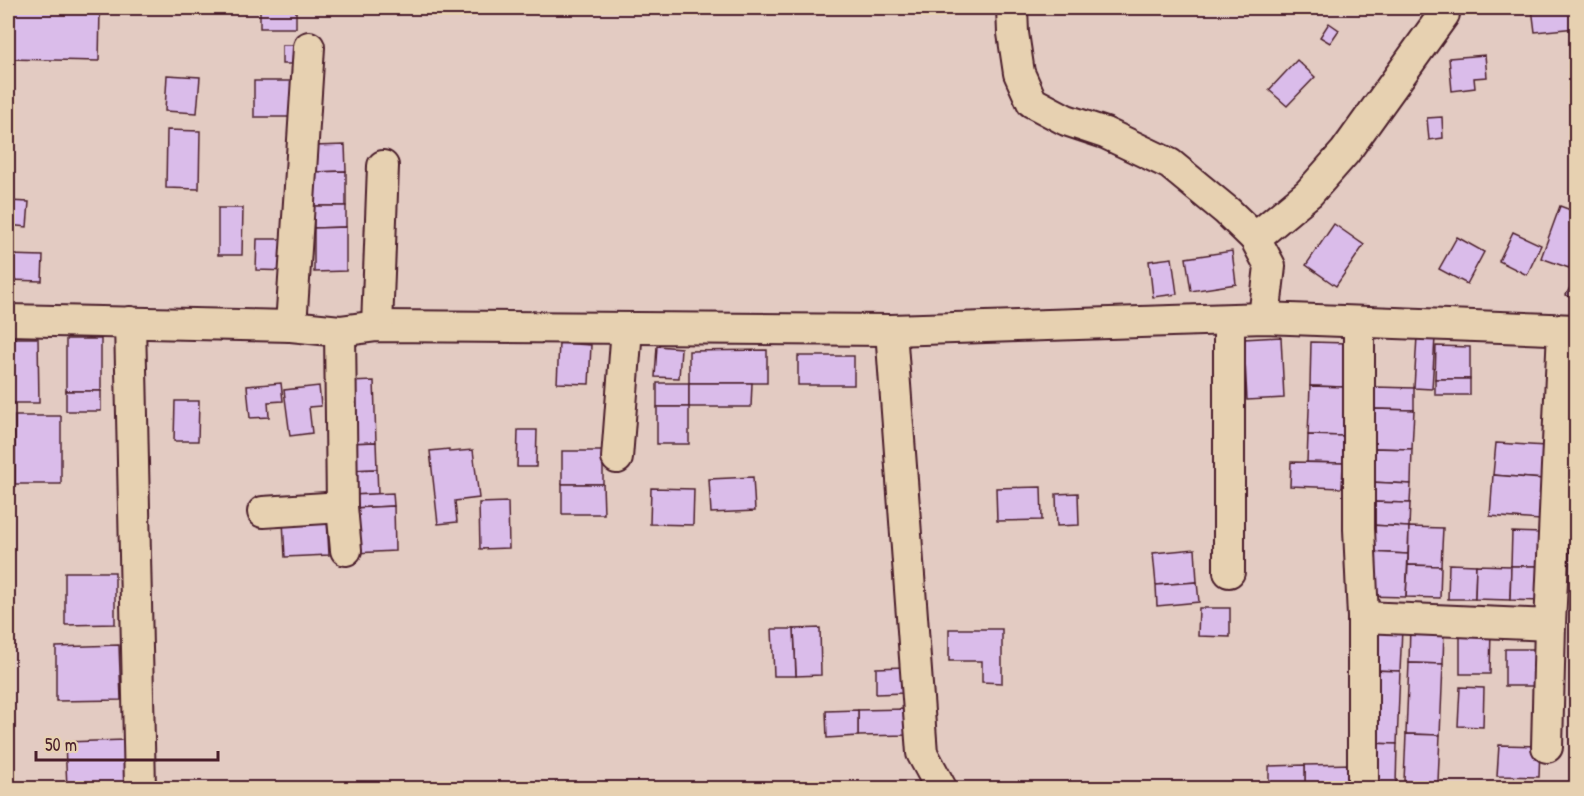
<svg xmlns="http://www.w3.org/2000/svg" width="1584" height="796" font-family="'Patrick Hand',sans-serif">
	<rect width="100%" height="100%" fill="#e3cbc2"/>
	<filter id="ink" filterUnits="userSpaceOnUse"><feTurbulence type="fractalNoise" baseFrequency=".0167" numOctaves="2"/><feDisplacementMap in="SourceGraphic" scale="12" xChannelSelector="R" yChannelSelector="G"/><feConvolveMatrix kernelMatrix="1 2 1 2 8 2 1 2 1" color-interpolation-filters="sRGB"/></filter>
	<g filter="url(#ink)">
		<!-- building -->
		<g fill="#dabcea" stroke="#4a1f2b" stroke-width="1.5">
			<path d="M8 8H100L99 61 8 59Z"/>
			<rect x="260" y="8" width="36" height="20"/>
			<path d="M1532 8H1576V28L1535 32Z"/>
			<path d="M1329 23 1339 30 1330 43 1320 37Z"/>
			<rect x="282" y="45" width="20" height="19"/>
			<path d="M1485 55 1487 77 1474 78 1475 88 1452 91 1449 58Z"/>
			<path d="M1297 60 1315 77 1287 106 1269 90Z"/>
			<path d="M167 75 200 77 197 113 165 111Z"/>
			<rect x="254" y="81" width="41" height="36"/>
			<path d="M1442 117 1443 138 1429 140 1427 118Z"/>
			<path d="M167 130 200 131 199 189 166 188Z"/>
			<path d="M345 145 346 171 314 172V146Z"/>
			<path d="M346 171V206H314V172Z"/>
			<path d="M8 201 29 202 27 227 8 225Z"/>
			<path d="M314 206H346V227L314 228Z"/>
			<path d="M1560 206 1576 212V247L1569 268 1541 258Z"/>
			<path d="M218 208H243L242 255H218Z"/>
			<path d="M1334 224 1364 245 1336 286 1306 265Z"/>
			<path d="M346 227V271L314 272V228Z"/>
			<path d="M1513 232 1541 245 1527 275 1499 261Z"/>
			<path d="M1457 237 1484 252 1467 284 1439 269Z"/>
			<path d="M257 239H293L292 271 256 270Z"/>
			<path d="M1232 251 1236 284 1191 291 1186 258Z"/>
			<path d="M8 255 43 256 42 281 8 280Z"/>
			<path d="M1172 258 1177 294 1153 297 1149 261Z"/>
			<path d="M1576 276V301L1566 295Z"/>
			<path d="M1417 336 1435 337 1432 389 1414 388Z"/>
			<path d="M1281 337 1284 398 1247 400 1244 339Z"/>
			<path d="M8 338H38L39 403H8Z"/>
			<rect x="66" y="339" width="35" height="52"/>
			<path d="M1311 342 1347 343 1345 387 1310 386Z"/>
			<path d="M559 343 591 345 589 384 557 383Z"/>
			<path d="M657 346 681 348 679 378 655 377Z"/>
			<path d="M1436 346 1470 347V379H1435Z"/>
			<path d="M767 350V383H689V351Z"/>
			<rect x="798" y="356" width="56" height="29"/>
			<rect x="1435" y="379" width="35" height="16"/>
			<path d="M374 381 376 442 350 443 348 382Z"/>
			<path d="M281 383 283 401 268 402 269 417 250 418 247 386Z"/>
			<rect x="657" y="383" width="32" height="24"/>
			<path d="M689 383H752L751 407H689Z"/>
			<path d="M319 386 321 406 309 407 312 433 290 436 284 390Z"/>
			<path d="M1310 386 1345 387 1343 436 1308 435Z"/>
			<path d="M1374 387 1414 388V410L1373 409Z"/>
			<rect x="66" y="391" width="35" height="20"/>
			<path d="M175 401H199L198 441H174Z"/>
			<rect x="657" y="407" width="32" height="37"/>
			<path d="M1373 409 1414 410 1412 449 1372 448Z"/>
			<rect x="15" y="416" width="46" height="68"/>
			<path d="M518 430H537L536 467H517Z"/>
			<path d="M1308 435 1343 436V463L1307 462Z"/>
			<path d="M376 442 377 469 351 470 350 443Z"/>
			<path d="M1496 443 1546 446 1543 479 1493 475Z"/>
			<path d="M1372 448 1412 449 1411 484 1370 482Z"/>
			<path d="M449 449V452L473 450 479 498 455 501 457 522 438 524 430 451Z"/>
			<rect x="562" y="451" width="41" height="33"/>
			<path d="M1291 462 1343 463 1342 488 1290 486Z"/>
			<path d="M377 469 378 494 352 495 351 470Z"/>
			<path d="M1493 475 1543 479 1540 520 1490 516Z"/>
			<path d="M753 477 755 511 711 513 709 479Z"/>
			<path d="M1370 482 1411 484 1410 503 1369 502Z"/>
			<path d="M562 484H603L604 514H562Z"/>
			<path d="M1041 487 1042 520 997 521 996 488Z"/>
			<path d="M651 488 694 489 693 525 650 524Z"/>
			<path d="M393 493 394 506 352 508V495Z"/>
			<path d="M1078 493 1079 525 1057 526 1056 494Z"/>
			<path d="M508 502 509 548 480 549 479 503Z"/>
			<path d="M1369 502 1410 503 1409 527 1369 525Z"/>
			<path d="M394 506 395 551 354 553 352 508Z"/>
			<path d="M327 519 329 555 285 557 283 521Z"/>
			<path d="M1369 525 1409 527 1408 554 1368 552Z"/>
			<path d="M1409 527 1443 528 1441 566 1408 565Z"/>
			<path d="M1512 532 1545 533 1544 566H1511Z"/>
			<path d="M1195 549 1197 582 1156 585 1153 553Z"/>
			<path d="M1368 552 1408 554 1406 597 1366 596Z"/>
			<path d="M1449 564 1476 565 1475 599H1448Z"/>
			<path d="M1408 565 1441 566 1440 598 1406 597Z"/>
			<path d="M1476 565 1511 566 1510 600 1475 599Z"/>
			<path d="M1511 566H1544L1543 601 1510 600Z"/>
			<path d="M65 572H115V624L65 625Z"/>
			<path d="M1197 582 1199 602 1157 606 1156 585Z"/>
			<path d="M1199 608H1230V637L1198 636Z"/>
			<path d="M1410 626 1444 627 1443 664 1409 663Z"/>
			<path d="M820 628 821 675 796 676 794 629Z"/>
			<path d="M1372 628 1402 629 1400 671 1370 670Z"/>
			<path d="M772 629H794L796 676H774Z"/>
			<path d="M949 629H1002V683L982 682V661H949Z"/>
			<path d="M1460 629H1491L1490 674H1460Z"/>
			<path d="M119 645 121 700 56 701V647Z"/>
			<path d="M1505 649H1539L1540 686H1505Z"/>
			<path d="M1409 663 1443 664 1440 735 1406 734Z"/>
			<path d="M904 667V693L876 694V668Z"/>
			<path d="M1370 670 1400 671 1397 744 1368 743Z"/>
			<path d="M1460 687 1484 688 1483 727 1458 726Z"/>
			<path d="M907 709 908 735 858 736V710Z"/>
			<path d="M858 710V736L827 738 826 711Z"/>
			<path d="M1406 734 1440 735 1438 782 1404 781Z"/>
			<path d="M125 740 127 788H67L65 742Z"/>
			<path d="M1368 743 1397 744 1396 785 1366 784Z"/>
			<path d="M1499 745 1540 746 1539 777 1497 776Z"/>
			<path d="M1355 764V788H1305V765Z"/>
			<path d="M1305 765V788H1269V766Z"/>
		</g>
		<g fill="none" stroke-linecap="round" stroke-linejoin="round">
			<defs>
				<g id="minor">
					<path d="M1012 8 1013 33 1019 73 1032 102 1066 120 1105 133 1170 164 1227 211 1255 238 1270 266 1264 318"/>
					<path d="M1255 238 1309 193 1345 152 1444 14"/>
					<path d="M8 320 291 326 340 331 377 326 891 330 1264 318 1576 330"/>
					<path d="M1229 320V572"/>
					<path d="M130 322 140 788"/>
					<path d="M1359 323V529L1363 617V788"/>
					<path d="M291 326 309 47"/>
					<path d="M377 326 383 166"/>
					<path d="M891 330 922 753 941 788"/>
					<path d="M340 331 342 507 346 550"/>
					<path d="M617 458 627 328"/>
					<path d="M263 512 342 507"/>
					<path d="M1363 617 1550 625"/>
					<path d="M1547 747 1550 625 1563 330"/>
				</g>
			</defs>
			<!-- minor casing -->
			<use href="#minor" stroke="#4a1f2b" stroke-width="34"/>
			<!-- minor -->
			<use href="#minor" stroke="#e7d1b1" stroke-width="30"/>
		</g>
	</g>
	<!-- margin -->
	<rect width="1584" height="796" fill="none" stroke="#e7d1b1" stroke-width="30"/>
	<rect x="15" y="15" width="1554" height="766" fill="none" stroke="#4a1f2b" stroke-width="2" filter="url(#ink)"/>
	<!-- scale -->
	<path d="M36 751v9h182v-9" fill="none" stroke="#4a1f2b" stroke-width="3"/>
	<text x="45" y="751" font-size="18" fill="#4a1f2b" stroke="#e7d1b1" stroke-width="4.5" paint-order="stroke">50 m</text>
</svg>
